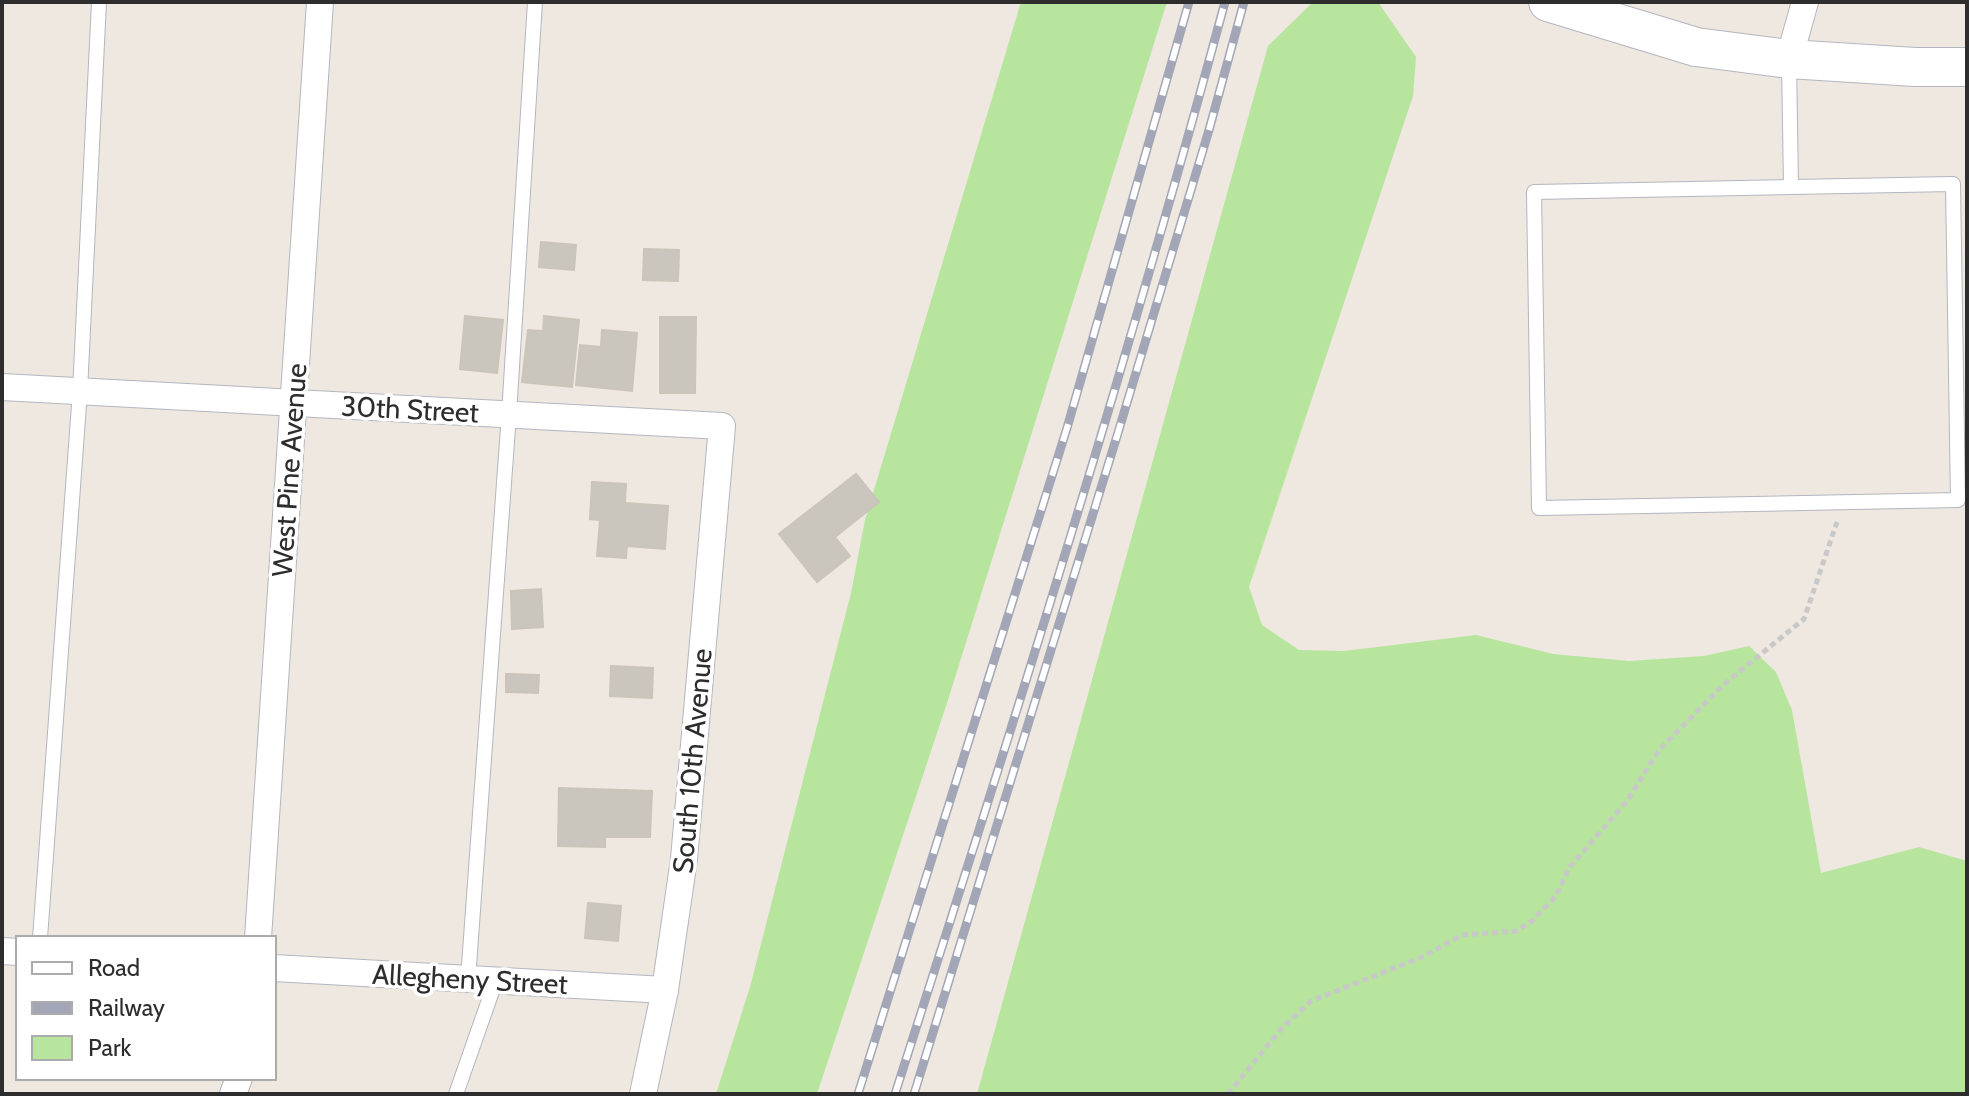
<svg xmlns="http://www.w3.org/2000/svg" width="1969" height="1096" font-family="Cabin,sans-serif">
	<rect width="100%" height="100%" fill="#eee8e0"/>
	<!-- green -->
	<g fill="#b7e59d">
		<path d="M1021 2H1167L947 703 817 1094H716L750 987 851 593 865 520Z"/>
		<path d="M1313 2H1378L1416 57 1413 96 1249 587 1262 625 1299 650 1344 651 1476 635 1553 654 1629 661 1704 656 1749 646 1776 672 1792 710 1821 873 1919 847 1967 861V1094H977L1268 46Z"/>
	</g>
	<!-- building -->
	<g fill="#cac6be" stroke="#cac4b9" stroke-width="2">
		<path d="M541 242 576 245 574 270 539 267Z"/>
		<path d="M644 249 679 250 678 281 643 280Z"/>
		<path d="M465 316 503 320 497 373 460 369Z"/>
		<path d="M544 316 579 320 572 387 522 382 528 330 543 331Z"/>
		<path d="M660 317H696L695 393H660Z"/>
		<path d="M602 330 637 333 632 391 576 385 580 345 601 347Z"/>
		<path d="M856 474 879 502 835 537 850 556 817 582 779 534Z"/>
		<path d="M592 482 626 484 625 503 668 506 665 549 627 546 626 558 597 556 600 520 590 519Z"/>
		<path d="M541 589 543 627 512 629 511 591Z"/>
		<path d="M611 666 653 668 652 698 610 696Z"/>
		<path d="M506 674 539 675 538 693 506 692Z"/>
		<path d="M559 788 652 791 650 837H605V847L558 846Z"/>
		<path d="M588 903 621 906 618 941 585 938Z"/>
	</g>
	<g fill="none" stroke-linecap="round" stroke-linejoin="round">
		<defs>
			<g id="service">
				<path d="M1789 60 1791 187"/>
				<path d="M1953 184 1958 500 1539 508 1534 192Z"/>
				<path d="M40 938 80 391 99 2"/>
				<path d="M468 979 509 414 535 2"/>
				<path d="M456 1094 496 980"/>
			</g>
			<g id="minor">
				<path d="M1789 59 1805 2"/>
				<path d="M2 387 722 426 684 859 665 990 643 1094"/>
				<path d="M258 938 320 2"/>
				<path d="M2 951 18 952"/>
				<path d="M274 968 665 990"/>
				<path d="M233 1094 239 1078"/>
			</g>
			<path id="secondary" d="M1548 2 1696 47 1789 59 1915 67H1967"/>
		</defs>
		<!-- service casing -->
		<use href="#service" stroke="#b3b6c0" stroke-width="16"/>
		<!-- minor casing -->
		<use href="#minor" stroke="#b3b6c0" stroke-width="28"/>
		<!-- secondary casing -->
		<use href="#secondary" stroke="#b3b6c0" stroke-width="40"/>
		<!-- path -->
		<path stroke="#c8c8c8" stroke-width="5" stroke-dasharray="6 4" stroke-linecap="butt" d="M1228 1094 1281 1029 1311 1001 1422 957 1462 935 1517 931 1532 921 1556 896 1569 868 1627 801 1659 750 1723 685 1804 619 1837 522"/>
		<!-- service -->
		<use href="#service" stroke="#fff" stroke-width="14"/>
		<!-- minor -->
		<use href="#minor" stroke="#fff" stroke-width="26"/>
		<!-- secondary -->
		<use href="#secondary" stroke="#fff" stroke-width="38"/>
		<defs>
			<g id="rail">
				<path d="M858 1094 1067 428 1189 2"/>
				<path d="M895 1094C1011 732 1126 369 1225 2"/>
				<path d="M914 1094 1117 436 1209 130 1244 2"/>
			</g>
		</defs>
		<!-- rail casing -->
		<use href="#rail" stroke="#a2a6b7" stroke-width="9"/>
		<!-- rail -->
		<use href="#rail" stroke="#fff" stroke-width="6" stroke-dasharray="18" stroke-linecap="butt"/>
	</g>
	<g text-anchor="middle" stroke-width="7" stroke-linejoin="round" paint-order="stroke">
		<!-- street labels -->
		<g font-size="28" fill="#2d2d2d" stroke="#fff">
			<text transform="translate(410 409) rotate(3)" y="10">30th Street</text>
			<text transform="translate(289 470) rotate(-86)" y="10">West Pine Avenue</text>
			<text transform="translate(692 761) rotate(-85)" y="10">South 10th Avenue</text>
			<text transform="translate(470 979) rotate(3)" y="10">Allegheny Street</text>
		</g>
	</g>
	<!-- border -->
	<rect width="1969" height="1096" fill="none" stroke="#2d2d2d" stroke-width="8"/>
	<!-- legend -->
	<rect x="16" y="936" width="260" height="144" fill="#ffffff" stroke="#ababab" stroke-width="2"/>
	<rect x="32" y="962" width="40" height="12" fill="#ffffff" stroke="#ababab" stroke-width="2"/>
	<text x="88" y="976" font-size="24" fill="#2d2d2d">Road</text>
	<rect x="32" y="1002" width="40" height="12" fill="#a2a6b7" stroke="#ababab" stroke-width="2"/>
	<text x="88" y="1016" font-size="24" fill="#2d2d2d">Railway</text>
	<rect x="32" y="1036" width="40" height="24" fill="#b7e59d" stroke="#ababab" stroke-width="2"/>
	<text x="88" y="1056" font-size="24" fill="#2d2d2d">Park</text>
</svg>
